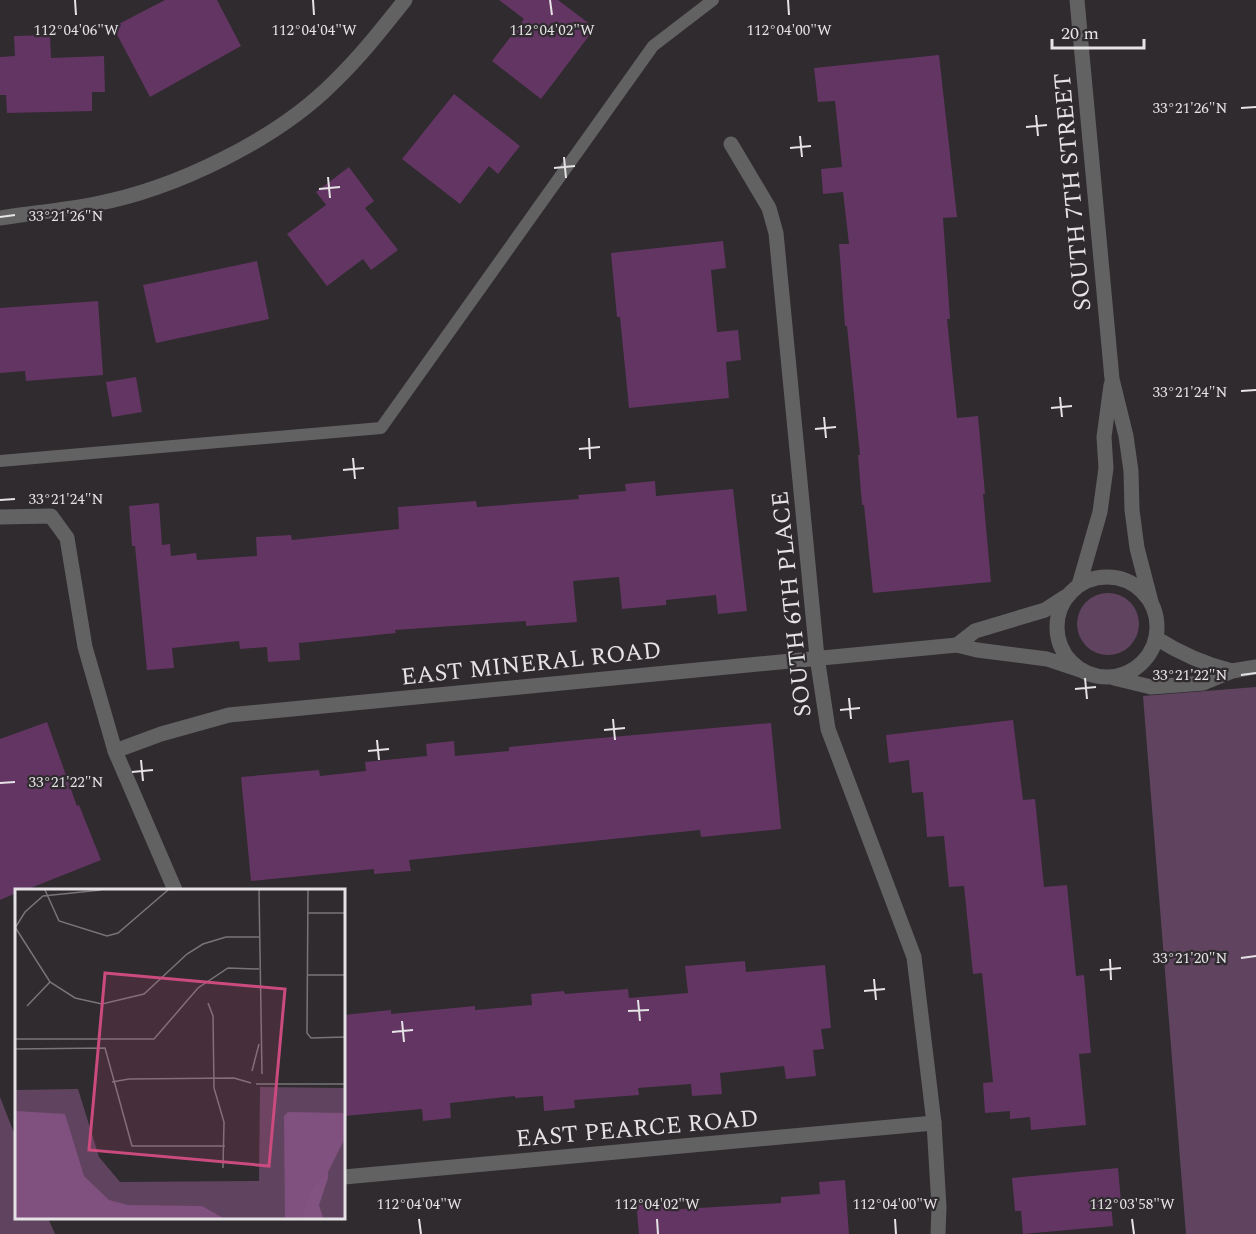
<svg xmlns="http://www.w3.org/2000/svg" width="1256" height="1234" font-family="Spectral,serif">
	<rect width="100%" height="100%" fill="#2f2b2f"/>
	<!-- green -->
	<g fill="#60445f">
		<circle cx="1108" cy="624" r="31"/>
		<path d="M1256 687V1234H1186L1143 696Z"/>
		<path d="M0 1097 16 1138V1218H48L55 1234H0Z"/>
	</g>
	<!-- building -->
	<g fill="#633562">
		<path d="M165 0H217L241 46 150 97 113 27Z"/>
		<path d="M499 0H558L595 28 541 99 492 61 524 19Z"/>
		<path d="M50 35 51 58 104 56 105 92H92V111L7 113 6 95H0V57L15 56 14 36Z"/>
		<path d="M939 55 957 217 943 218 950 319H947L957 418 978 416 985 494H983L991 582 873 593 864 505H862L858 455H860L847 326H845L839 244H849L843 192 823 194 821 169 842 167 835 101 818 102 814 68Z"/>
		<path d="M454 94 520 146 498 174 489 166 460 204 402 159Z"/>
		<path d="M349 167 374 201 365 208 398 250 371 270 363 259 327 286 287 234 326 205 316 192Z"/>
		<path d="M723 241 726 268 711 270 717 332 738 330 741 360 726 362 729 398 629 408 620 317H617L611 253Z"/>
		<path d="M257 261 269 319 156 343 143 285Z"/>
		<path d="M98 301 103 375 26 381 25 371 0 373V308Z"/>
		<path d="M136 377 142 412 112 417 106 382Z"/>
		<path d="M655 481 656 496 733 489 747 611 718 614 716 595 666 600V605L622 609 619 577 573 581 577 622 526 626V621L395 630 396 633 299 643 300 660 268 662 267 647 240 649 239 641 172 648 174 668 147 670 135 546H132L129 506 159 503 162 545 170 544 171 556 196 553 197 560 257 556 256 537 291 535 292 540 399 529 398 507 476 501 477 507 579 499 578 495 626 491 625 484Z"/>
		<path d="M1013 720 1023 800 1035 799 1044 887 1067 885 1076 976 1084 975 1091 1053 1079 1054 1086 1125 1031 1130 1030 1117 1010 1119V1111L985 1113 983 1083 993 1082 982 973 973 974 964 886 949 887 944 836 927 837 923 792 912 793 909 760 889 763 886 735Z"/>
		<path d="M47 722 77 806 79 805 101 860 23 891H16V893L0 900V739Z"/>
		<path d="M771 723 781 829 701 837 700 830 409 860 411 871 374 874V869L251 881 241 777 319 770 320 776 366 771 365 762 427 756 426 744 454 741 455 756 509 751V747L589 739Z"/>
		<path d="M745 961 746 972 825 965 831 1028 821 1029 824 1049 813 1050 816 1076 786 1079 784 1066 720 1073 722 1094 692 1096 691 1084 638 1088 639 1095 574 1100 575 1108 544 1111 543 1096 515 1098V1096L450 1103 451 1118 423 1121 422 1109 344 1116V1015L391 1010V1014L475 1006V1010L532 1005 531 994 564 991 565 994 628 989 629 998 688 993 685 966Z"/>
		<path d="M1118 1168 1121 1201H1111L1113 1226 1023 1234 1021 1211H1015L1012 1178Z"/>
		<path d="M845 1180 849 1234H639L636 1201 664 1199 665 1210 781 1203V1197L820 1194 819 1182Z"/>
	</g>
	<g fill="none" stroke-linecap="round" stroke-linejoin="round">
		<!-- service -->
		<path stroke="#636263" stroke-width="12" d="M0 461 381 428 653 46 713 0"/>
		<!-- minor -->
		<g stroke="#636263" stroke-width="15">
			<path d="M1077 0 1112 379 1126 436 1131 471 1132 510 1137 548 1151 602"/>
			<path d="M731 144 769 208 776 233 817 657 828 729 914 957 934 1123 939 1207 938 1234"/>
			<path d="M0 517 51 516 67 538 85 647 115 751 175 890"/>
			<circle cx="1107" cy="627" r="50"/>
			<path d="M1079 585 1100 512 1106 468 1104 437 1111 385"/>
			<path d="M1156 638C1181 654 1204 664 1232 671"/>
			<path d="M957 645 975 631 1045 610 1065 597"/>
			<path d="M1114 678 1151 687 1178 685 1203 683 1232 671 1256 667"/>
			<path d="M115 751 161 734 229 715 957 645 977 650 1047 659 1080 670"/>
			<path d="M344 1177 934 1123"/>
		</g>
		<!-- tertiary -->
		<path stroke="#636263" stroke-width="15" d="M0 218C32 213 64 210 95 204 175 189 276 140 333 83 360 57 382 29 405 0"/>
	</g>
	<!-- ticks -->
	<path fill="none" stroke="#e5e3e5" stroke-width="2" d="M75 0 76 15M313 0 314 15M550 0 552 15M788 0 789 15M1241 108 1256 107M1036 115 1038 136M1026 127 1047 125M800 136 802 157M790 148 811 146M564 157 566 178M554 168 575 166M328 177 330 198M319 189 340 187M0 217 15 215M1241 391 1256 390M1060 397 1062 417M1051 408 1072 406M824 417 826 438M815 429 836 427M589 438 590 459M579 449 600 447M353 458 355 479M343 470 364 468M0 500 15 499M1241 675 1256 673M1085 678 1087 699M1075 689 1096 687M849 698 851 719M840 710 860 708M613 719 615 740M604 730 625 728M377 740 379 760M368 751 389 749M141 760 143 781M132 772 153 770M0 783 15 782M1241 958 1256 956M1110 959 1111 980M1100 970 1121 968M874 979 876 1000M864 991 885 989M638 1000 640 1021M628 1011 649 1010M402 1021 404 1042M392 1032 413 1030M419 1219 421 1234M657 1219 658 1234M895 1219 896 1234M1132 1219 1134 1234"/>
	<g text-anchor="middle" stroke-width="4.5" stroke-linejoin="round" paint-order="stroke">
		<!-- street labels -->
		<g font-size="24" fill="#e5e3e5" stroke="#2f2b2f">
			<text transform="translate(1072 192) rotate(-95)" y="8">SOUTH 7TH STREET</text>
			<text transform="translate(791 604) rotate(-96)" y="8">SOUTH 6TH PLACE</text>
			<text transform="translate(531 663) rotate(-6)" y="8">EAST MINERAL ROAD</text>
			<text transform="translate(637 1128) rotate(-5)" y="8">EAST PEARCE ROAD</text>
		</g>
	</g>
	<!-- overview -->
	<g transform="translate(15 889)">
		<rect width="330" height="330" fill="#2f2b2f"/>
		<path d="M245 198 330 199V329H0V201L63 200 84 268 105 293 244 292Z" fill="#60445f"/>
		<path d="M313 274V289L304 316 308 329H285L287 316Z" fill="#825281"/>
		<path d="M0 222 50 225 69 287 94 311 113 316 187 317 208 329H0ZM273 223 330 224V249L313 283 298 298 286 329H270L269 227Z" fill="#80507f"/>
		<path fill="none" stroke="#787578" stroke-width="1.5" d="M30 1 44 32 92 47 103 44 153 1M244 1 247 185M293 1 292 144 296 149 330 148M293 24H330M0 38 35 93 60 109 87 115 129 105 172 65 188 55 211 48H244M0 39 10 23 28 7 86 1M292 86H330M193 114 198 127 199 199 209 233 208 279M12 117 35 93M0 150H139L183 99 213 79 244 80M0 160 90 159 117 257H210M237 182 244 155M97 193 114 190 219 189 236 194M241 195H330"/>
		<path fill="#cb4b7e" fill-opacity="0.15" stroke="#cb4b7e" stroke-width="3" d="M90 84 270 100 254 277 74 261Z"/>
		<rect width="330" height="330" fill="none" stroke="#e5e3e5" stroke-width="3"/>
	</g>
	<g font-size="15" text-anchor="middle" fill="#e5e3e5" stroke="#2f2b2f" stroke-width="4.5" stroke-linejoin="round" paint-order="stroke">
		<text x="76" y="35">112°04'06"W</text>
		<text x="314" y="35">112°04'04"W</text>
		<text x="552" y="35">112°04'02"W</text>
		<text x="789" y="35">112°04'00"W</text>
		<text x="1190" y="113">33°21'26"N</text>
		<text x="66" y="221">33°21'26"N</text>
		<text x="1190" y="397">33°21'24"N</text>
		<text x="66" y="504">33°21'24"N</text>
		<text x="1190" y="680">33°21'22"N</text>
		<text x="66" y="787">33°21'22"N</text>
		<text x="1190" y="963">33°21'20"N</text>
		<text x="419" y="1209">112°04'04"W</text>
		<text x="657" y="1209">112°04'02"W</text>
		<text x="895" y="1209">112°04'00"W</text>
		<text x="1132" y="1209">112°03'58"W</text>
	</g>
	<!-- scale -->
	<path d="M1052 39v9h92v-9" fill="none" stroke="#e5e3e5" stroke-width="3"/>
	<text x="1061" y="39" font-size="18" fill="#e5e3e5" stroke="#2f2b2f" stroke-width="4.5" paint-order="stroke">20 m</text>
</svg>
